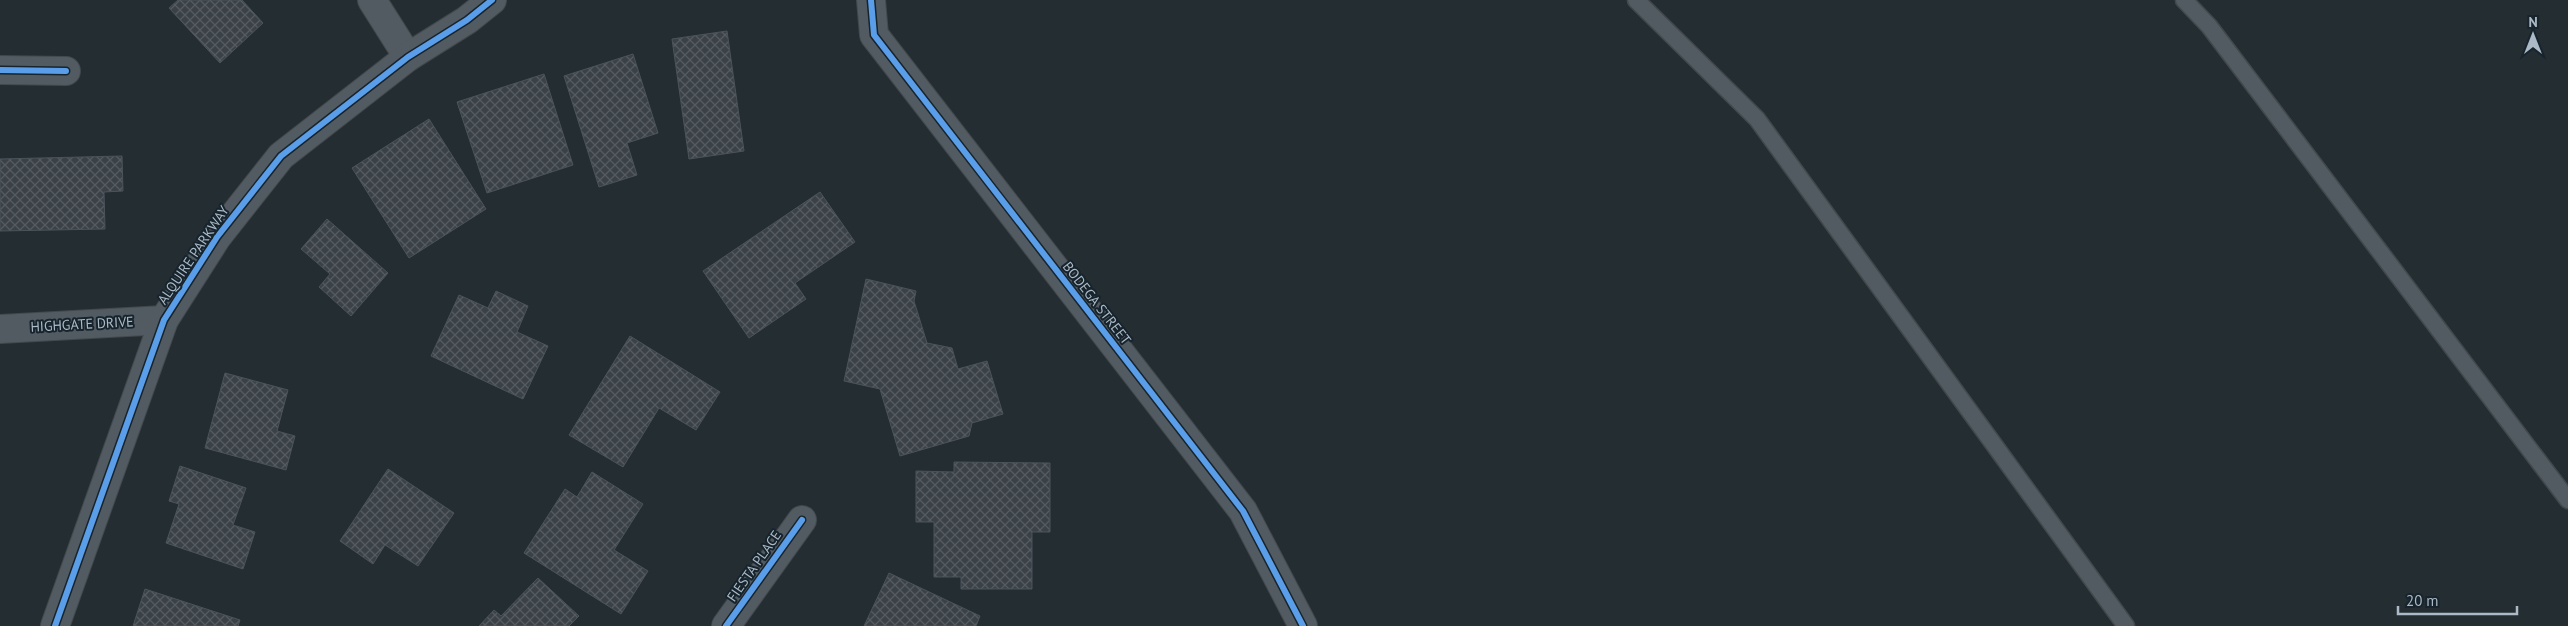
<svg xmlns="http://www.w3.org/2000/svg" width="2568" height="626" font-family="'PT Sans',sans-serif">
	<defs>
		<pattern id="building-cross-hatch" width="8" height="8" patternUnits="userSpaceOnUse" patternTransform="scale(1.25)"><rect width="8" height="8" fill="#3b4247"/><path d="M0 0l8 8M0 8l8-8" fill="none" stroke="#555b60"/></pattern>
	</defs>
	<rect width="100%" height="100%" fill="#242d32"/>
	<!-- building -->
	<g fill="url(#building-cross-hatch)" stroke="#4b545a">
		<path d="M178 0H242L263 23 220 63 169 8Z"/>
		<path d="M727 31 744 151 689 159 672 39Z"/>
		<path d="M633 54 658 133 627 143 637 175 599 187 564 76Z"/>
		<path d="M544 74 573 165 487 193 457 102Z"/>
		<path d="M429 119 486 209 409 258 352 168Z"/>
		<path d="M122 156 123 191 104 192 105 229 0 231V159Z"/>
		<path d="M820 192 855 242 795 283 806 299 749 338 703 271Z"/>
		<path d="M327 219 388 273 351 316 319 287 330 274 301 249Z"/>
		<path d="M866 279 916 291 914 301 927 343 952 348 958 369 987 361 1003 414 972 423 969 436 900 456 880 389 844 381Z"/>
		<path d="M496 291 528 306 517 332 548 346 523 399 431 356 459 295 488 308Z"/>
		<path d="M630 336 720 392 696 430 659 408 623 467 569 435Z"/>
		<path d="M225 373 288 390 277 431 295 436 286 470 205 448Z"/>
		<path d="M954 462 1050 463V532H1032V589H961V577H934V522H916V471L954 472Z"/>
		<path d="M180 466 246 488 233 525 255 532 243 569 166 543 179 504 169 501Z"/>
		<path d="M388 469 454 513 418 566 385 545 373 564 340 541Z"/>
		<path d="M592 472 643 504 614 550 648 571 621 614 524 553 565 489 577 497Z"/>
		<path d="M889 573 980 616 976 626H864Z"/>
		<path d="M538 578 579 616 569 626H479L494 610 501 616Z"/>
		<path d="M145 589 240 620 238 626H133Z"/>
	</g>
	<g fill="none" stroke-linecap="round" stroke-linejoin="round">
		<defs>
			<g id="lane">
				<path d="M1636 0 1757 119 2126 626"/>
				<path d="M2184 0 2209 26 2568 500"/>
			</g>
			<g id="street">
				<path d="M372 0 408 57"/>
				<path d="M871 0 874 35 1243 511 1303 626"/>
				<path d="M0 70 66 71"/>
				<path d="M0 329 164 320"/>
				<path d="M55 626 164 320 217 237 281 156 408 57 467 20 492 0"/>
				<path d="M726 626 802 520"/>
			</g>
		</defs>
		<!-- lane casing -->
		<use href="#lane" stroke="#42494d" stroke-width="19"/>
		<!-- street casing -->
		<use href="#street" stroke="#42494d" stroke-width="30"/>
		<!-- lane -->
		<use href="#lane" stroke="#525b61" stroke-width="16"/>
		<!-- street -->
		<use href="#street" stroke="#525b61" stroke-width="28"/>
		<defs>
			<g id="cycleway">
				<path d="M871 0 874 35 1243 511 1303 626"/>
				<path d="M0 70 66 71"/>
				<path d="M55 626 164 320 217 237 281 156 408 57 467 20 492 0"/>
				<path d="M726 626 802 520"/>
			</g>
		</defs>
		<!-- cycleway casing -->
		<use href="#cycleway" stroke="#17242d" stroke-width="9"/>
		<!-- cycleway -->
		<use href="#cycleway" stroke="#5a9eea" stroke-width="6"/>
	</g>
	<g text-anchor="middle" stroke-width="4" stroke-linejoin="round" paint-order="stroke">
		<!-- street labels -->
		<g font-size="14" fill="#abbac6" stroke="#17242d">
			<text transform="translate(193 255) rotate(-56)" y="5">ALQUIRE PARKWAY</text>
			<text transform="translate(1097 303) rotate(52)" y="5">BODEGA STREET</text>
			<text transform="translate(82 324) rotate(-3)" y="5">HIGHGATE DRIVE</text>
			<text transform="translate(754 566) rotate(-55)" y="5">FIESTA PLACE</text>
		</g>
	</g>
	<!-- north arrow -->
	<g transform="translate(2533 35)" stroke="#17242d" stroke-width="4" paint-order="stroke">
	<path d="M0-4L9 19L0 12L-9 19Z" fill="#abbac6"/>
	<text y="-8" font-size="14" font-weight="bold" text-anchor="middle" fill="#abbac6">N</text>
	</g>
	<!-- scale -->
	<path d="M2398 606v8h119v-8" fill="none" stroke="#abbac6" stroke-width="2.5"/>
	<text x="2406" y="606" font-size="15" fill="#abbac6" stroke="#17242d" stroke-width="4" paint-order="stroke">20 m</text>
</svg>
